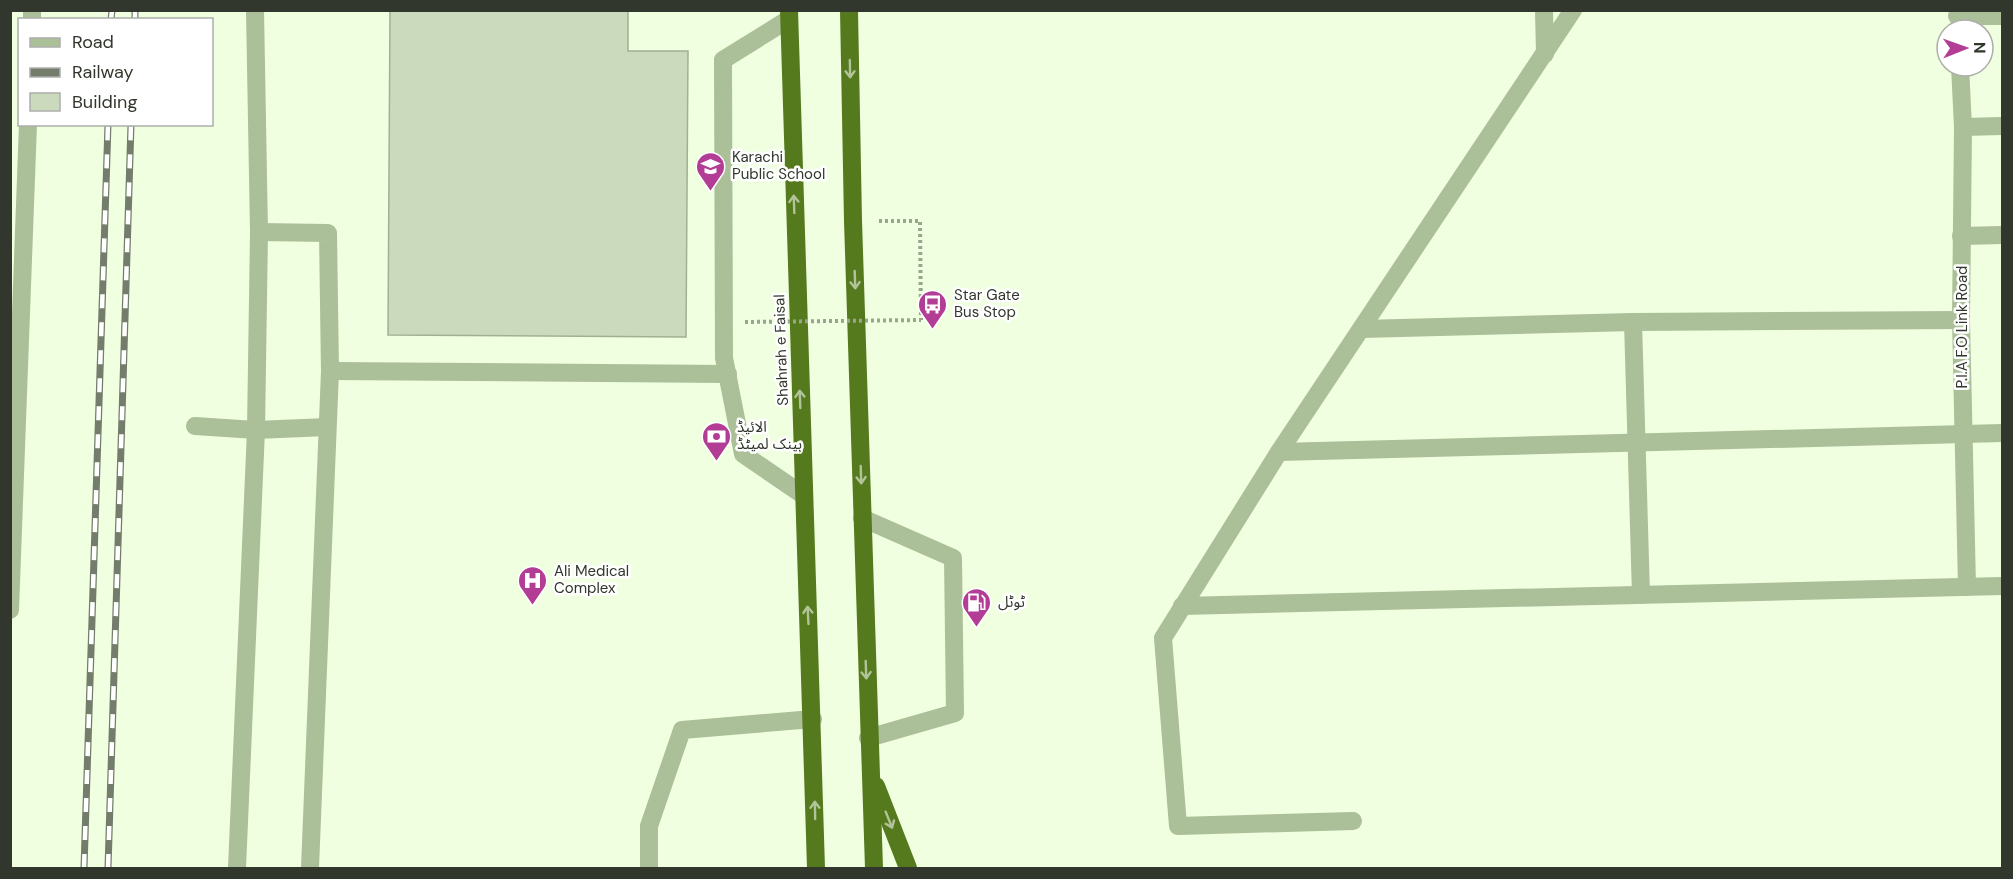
<svg xmlns="http://www.w3.org/2000/svg" width="2013" height="879" font-family="'DM Sans','Noto Sans Arabic',sans-serif">
	<rect width="100%" height="100%" fill="#efffe0"/>
	<!-- building -->
	<path fill="#cbdabc" stroke="#a1b093" stroke-width="1.5" d="M390 10H628V51H688L686 337 388 335Z"/>
	<g fill="none" stroke-linecap="round" stroke-linejoin="round">
		<!-- path -->
		<path stroke="#99a58f" stroke-width="4" stroke-dasharray="3 3" stroke-linecap="butt" d="M879 221H920L921 320"/>
		<!-- minor -->
		<g stroke="#abbf98" stroke-width="18">
			<path d="M1544 10 1545 54"/>
			<path d="M1957 16H2002"/>
			<path d="M789 19 723 60 724 358 743 454 803 495"/>
			<path d="M32 20V10"/>
			<path d="M1960 66 1963 127 1961 320 1967 587"/>
			<path d="M1963 127 2002 126"/>
			<path d="M259 232 328 233 330 371 310 868"/>
			<path d="M1961 236 2002 235"/>
			<path d="M1633 322 1641 595"/>
			<path d="M1362 329 1633 322 1961 320"/>
			<path d="M330 371 728 374"/>
			<path d="M195 426 256 430 327 427"/>
			<path d="M1279 452 2002 433"/>
			<path d="M862 518 953 558 955 713 868 738"/>
			<path d="M1182 606 2002 586"/>
			<path d="M10 610 28 124"/>
			<path d="M1353 821 1178 826 1163 638 1279 452 1573 10"/>
			<path d="M237 868 256 430 259 232 255 10"/>
			<path d="M649 868V826L682 730 813 719"/>
		</g>
		<!-- highway -->
		<g stroke="#547a1d" stroke-width="18">
			<path d="M789 10 816 868"/>
			<path d="M849 10 853 221 874 868"/>
			<path d="M876 786 908 868"/>
		</g>
		<defs>
			<g id="rail">
				<path d="M111 20 112 10"/>
				<path d="M135 20V10"/>
				<path d="M84 868 108 124"/>
				<path d="M108 868 131 124"/>
			</g>
		</defs>
		<!-- rail casing -->
		<use href="#rail" stroke="#747d6b" stroke-width="7"/>
		<!-- rail -->
		<use href="#rail" stroke="#fff" stroke-width="4.5" stroke-dasharray="14" stroke-linecap="butt"/>
		<!-- path-bridge -->
		<path stroke="#99a58f" stroke-width="4" stroke-dasharray="3 3" stroke-linecap="butt" d="M745 322 921 320"/>
	</g>
	<!-- one-way arrows -->
	<defs><path id="oneway-shaft" d="M-6 0H5M1.5-3L5.5 0L1.5 3" fill="none" stroke-width="1.6" stroke-linecap="round" stroke-linejoin="round" transform="scale(1.5)"/></defs>
	<g stroke="#b2c399">
		<use href="#oneway-shaft" transform="translate(850 69) rotate(89)"/>
		<use href="#oneway-shaft" transform="translate(794 204) rotate(-92)"/>
		<use href="#oneway-shaft" transform="translate(855 280) rotate(88)"/>
		<use href="#oneway-shaft" transform="translate(800 399) rotate(-92)"/>
		<use href="#oneway-shaft" transform="translate(861 475) rotate(88)"/>
		<use href="#oneway-shaft" transform="translate(808 615) rotate(-93)"/>
		<use href="#oneway-shaft" transform="translate(866 670) rotate(88)"/>
		<use href="#oneway-shaft" transform="translate(815 810) rotate(-91)"/>
		<use href="#oneway-shaft" transform="translate(889 820) rotate(68)"/>
	</g>
	<!-- icons -->
	<defs>
		<symbol id="school-pin" viewBox="-11 -11 22 30"><path d="M0 17L-7.5 6A9.5 9.5 0 1 1 7.5 6Z" fill="#b33d95" stroke="#fff"/><path d="M0-5L7-2L0 1L-7-2ZM-4 1L0 2.5L4 1V4Q0 6-4 4Z" fill="#fff"/></symbol>
		<symbol id="bus-pin" viewBox="-11 -11 22 30"><path d="M0 17L-7.5 6A9.5 9.5 0 1 1 7.5 6Z" fill="#b33d95" stroke="#fff"/><path d="M-5-6H5V4H4V6H2V4H-2V6H-4V4H-5ZM-3.5-4V0h7V-4ZM-3.5 1.2v1.5H-2V1.2ZM2 1.2v1.5H3.5V1.2Z" fill="#fff"/></symbol>
		<symbol id="bank-pin" viewBox="-11 -11 22 30"><path d="M0 17L-7.5 6A9.5 9.5 0 1 1 7.5 6Z" fill="#b33d95" stroke="#fff"/><path d="M-6-4H6V4H-6ZM0-2.3a2.3 2.3 0 1 0 0 4.6a2.3 2.3 0 1 0 0-4.6Z" fill="#fff"/></symbol>
		<symbol id="hospital-pin" viewBox="-11 -11 22 30"><path d="M0 17L-7.5 6A9.5 9.5 0 1 1 7.5 6Z" fill="#b33d95" stroke="#fff"/><path d="M-5-5h3v3.5h4V-5h3V5h-3V1.5h-4V5h-3Z" fill="#fff"/></symbol>
		<symbol id="fuel-pin" viewBox="-11 -11 22 30"><path d="M0 17L-7.5 6A9.5 9.5 0 1 1 7.5 6Z" fill="#b33d95" stroke="#fff"/><path d="M-5.5-6h7V0h2V4h1.3V-2.5L3-4.5l.8-.8L6-3V5H2.5V1h-1V6h-7ZM-4.2-4.7v3.2H.2V-4.7Z" fill="#fff"/></symbol>
	</defs>
	<g fill-rule="evenodd">
		<use href="#school-pin" x="694" y="150" width="33" height="45"/>
		<use href="#bus-pin" x="916" y="288" width="33" height="45"/>
		<use href="#bank-pin" x="700" y="420" width="33" height="45"/>
		<use href="#hospital-pin" x="516" y="564" width="33" height="45"/>
		<use href="#fuel-pin" x="960" y="586" width="33" height="45"/>
	</g>
	<g text-anchor="middle" stroke-width="5" stroke-linejoin="round" paint-order="stroke">
		<!-- poi labels -->
		<g font-size="15" fill="#31372c" stroke="#fff" text-anchor="start">
			<text x="732" y="162">Karachi<tspan x="732" dy="17">Public School</tspan></text>
			<text x="954" y="300">Star Gate<tspan x="954" dy="17">Bus Stop</tspan></text>
			<text x="737" y="432">الائیڈ<tspan x="737" dy="17">بینک لمیٹڈ</tspan></text>
			<text x="554" y="576">Ali Medical<tspan x="554" dy="17">Complex</tspan></text>
			<text x="998" y="607">ٹوٹل</text>
		</g>
		<!-- street labels -->
		<g font-size="15" fill="#31372c" stroke="#fff">
			<text transform="translate(1962 327) rotate(-90)" y="5">P.I.A F.O Link Road</text>
			<text transform="translate(781 350) rotate(-92)" y="5">Shahrah e Faisal</text>
		</g>
	</g>
	<!-- border -->
	<rect width="2013" height="879" fill="none" stroke="#31372c" stroke-width="24"/>
	<!-- legend -->
	<rect x="18" y="18" width="195" height="108" fill="#ffffff" stroke="#adafab" stroke-width="1.5"/>
	<rect x="30" y="38" width="30" height="9" fill="#abbf98" stroke="#adafab" stroke-width="1.5"/>
	<text x="72" y="48" font-size="18" fill="#31372c">Road</text>
	<rect x="30" y="68" width="30" height="9" fill="#747d6b" stroke="#adafab" stroke-width="1.5"/>
	<text x="72" y="78" font-size="18" fill="#31372c">Railway</text>
	<rect x="30" y="93" width="30" height="18" fill="#cbdabc" stroke="#adafab" stroke-width="1.5"/>
	<text x="72" y="108" font-size="18" fill="#31372c">Building</text>
	<!-- north arrow -->
	<g transform="translate(1965 48) rotate(89)"><circle r="28" fill="#ffffff" stroke="#adafab" stroke-width="1.5"/>
	<path d="M0-4.5L10 22L0 15L-10 22Z" fill="#b33d95"/>
	<text y="-9" font-size="16" font-weight="bold" text-anchor="middle" fill="#31372c">N</text>
	</g>
</svg>
